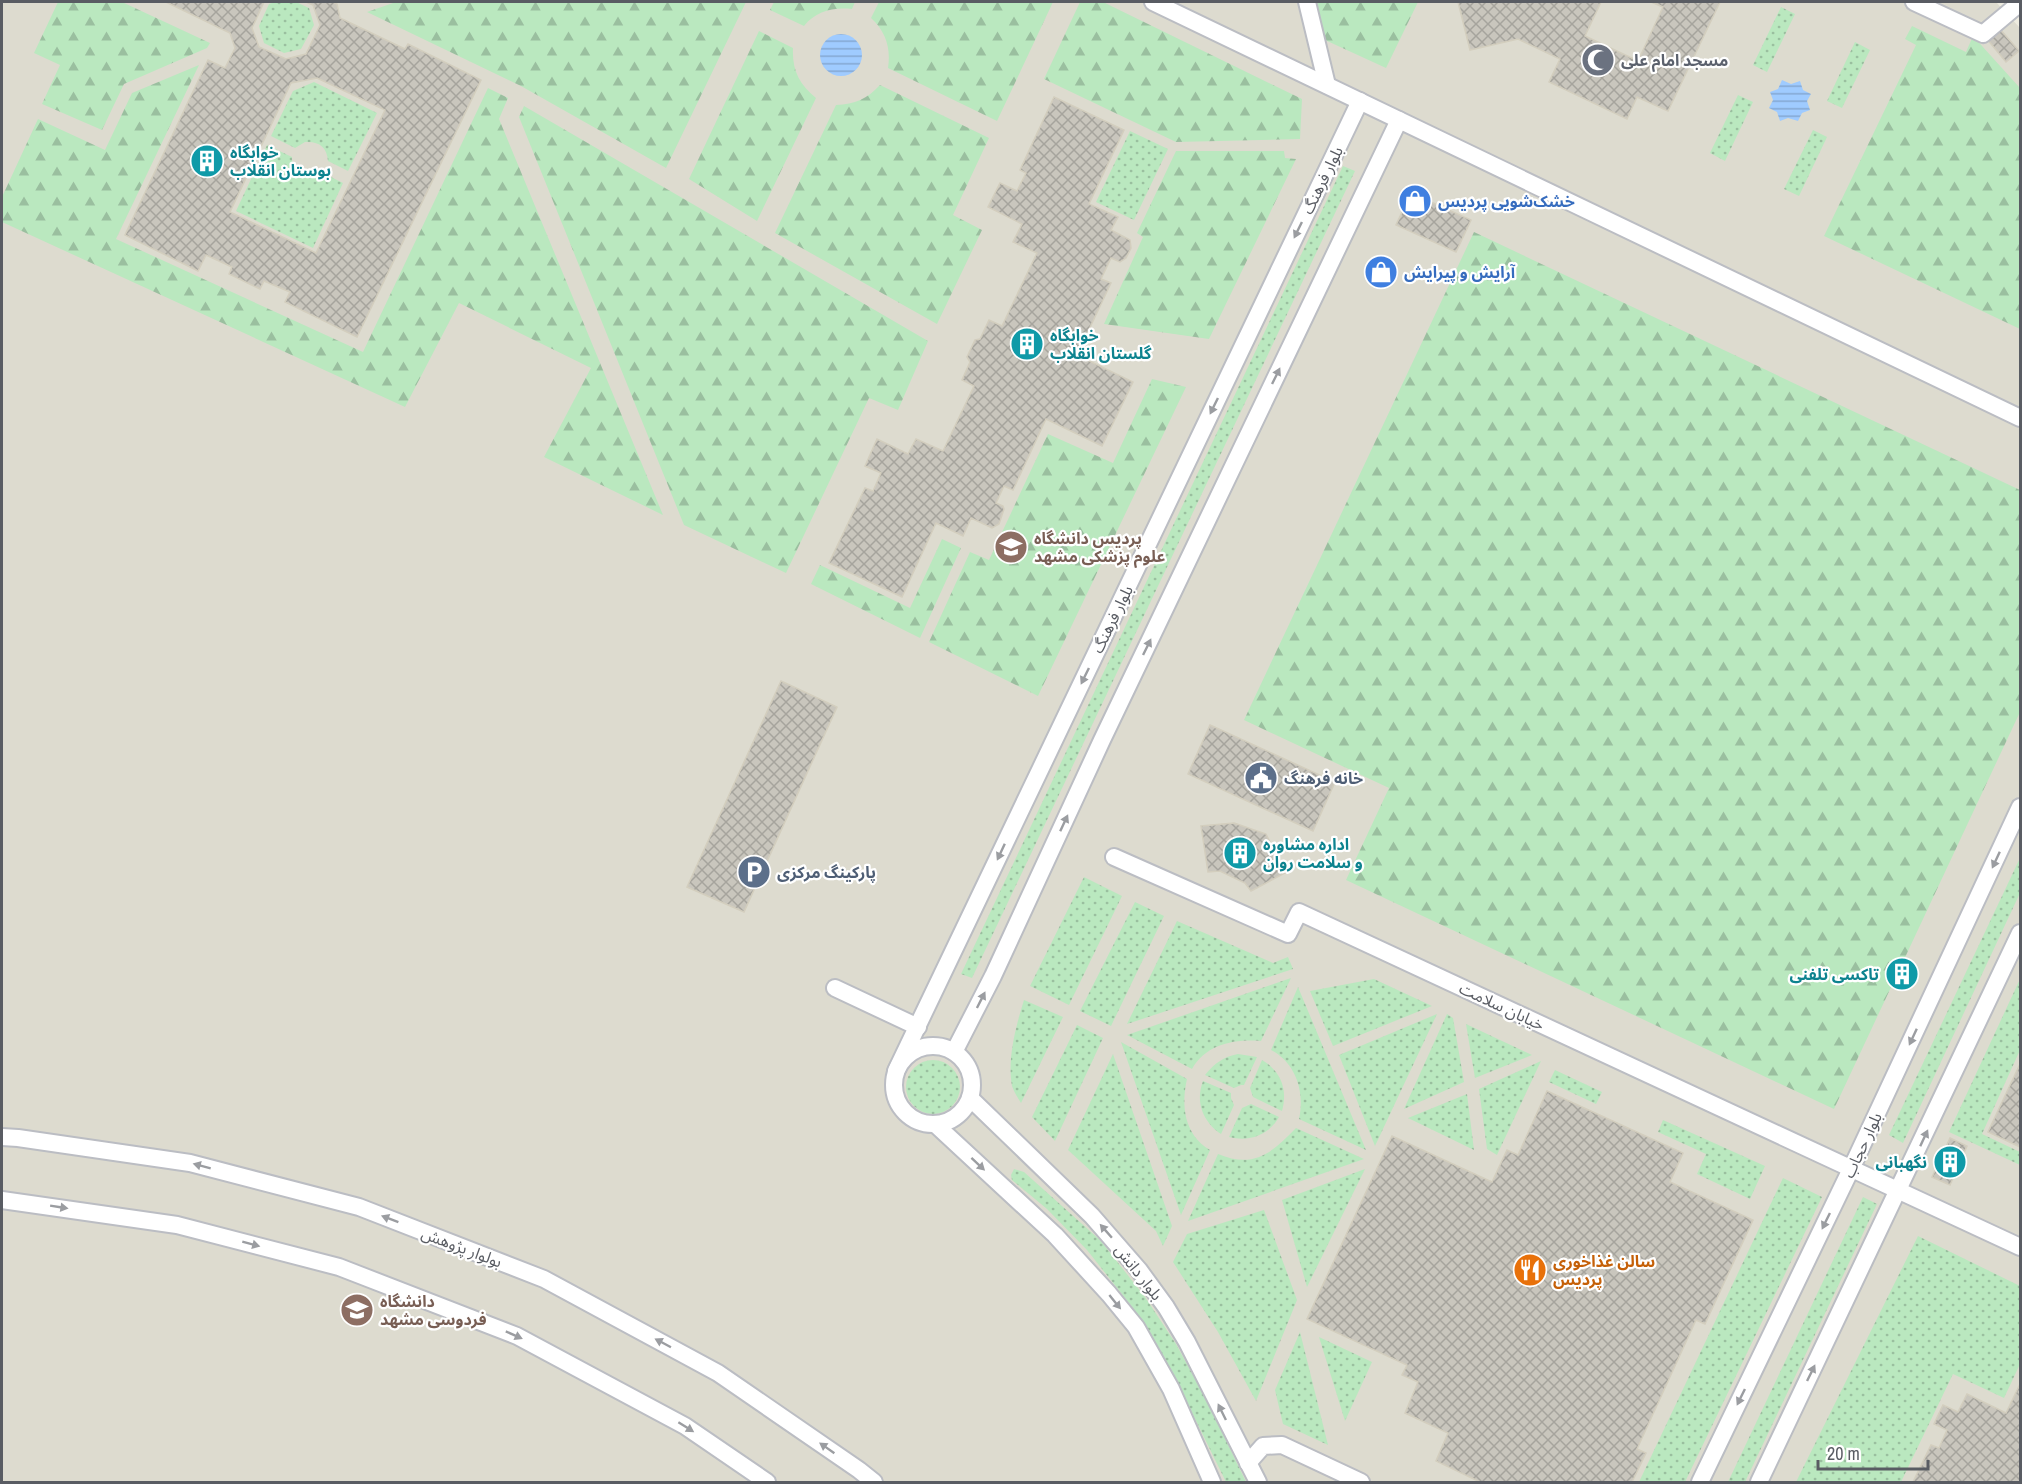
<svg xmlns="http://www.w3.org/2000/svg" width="2022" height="1484" font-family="'Archivo Narrow','Noto Sans Arabic',sans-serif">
	<defs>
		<pattern id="grass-dots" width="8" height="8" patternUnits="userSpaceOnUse" patternTransform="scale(1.5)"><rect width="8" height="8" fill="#bae8bf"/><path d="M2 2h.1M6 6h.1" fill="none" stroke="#9abf9f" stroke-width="1.8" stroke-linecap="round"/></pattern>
		<pattern id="forest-firs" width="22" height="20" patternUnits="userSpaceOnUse" patternTransform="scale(1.5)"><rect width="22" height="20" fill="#bae8bf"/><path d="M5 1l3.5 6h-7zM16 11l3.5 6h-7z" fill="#9abf9f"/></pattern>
		<pattern id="water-rules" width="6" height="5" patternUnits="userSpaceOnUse" patternTransform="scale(1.5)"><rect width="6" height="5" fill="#9fcbff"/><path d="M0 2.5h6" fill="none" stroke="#85a8d2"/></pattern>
		<pattern id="building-cross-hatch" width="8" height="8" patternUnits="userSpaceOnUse" patternTransform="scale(1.5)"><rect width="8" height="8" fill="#c9c6bd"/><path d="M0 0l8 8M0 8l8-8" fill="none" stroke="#a6a49d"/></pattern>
	</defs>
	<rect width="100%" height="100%" fill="#eeece0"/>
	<!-- education -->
	<path fill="#dddbcf" d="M2 2H1996L2020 28V1482H2Z"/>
	<!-- grass -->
	<g fill="url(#grass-dots)">
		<path d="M275 2H296L309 8 314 25 301 49 284 53 264 43 259 26 269 4Z"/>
		<path d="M1781 7 1795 14 1767 72 1753 65Z"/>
		<path d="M1855 42 1870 50 1842 108 1827 101Z"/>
		<path d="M314 82 377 113 348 171 328 161C327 147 319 141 305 142L295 148 271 136 293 91Z"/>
		<path d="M1738 95 1753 102 1725 161 1710 153Z"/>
		<path d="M1813 130 1827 137 1799 196 1784 189Z"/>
		<path d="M1130 131 1168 149 1134 220 1096 202Z"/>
		<path d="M267 145 292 157C291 175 308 183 323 173L343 183 313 248 236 211Z"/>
		<path d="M1343 166 1355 171 972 978 961 974Z"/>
		<path d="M2020 858V893L1903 1143 1889 1135Z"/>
		<path d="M1084 877 1122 896 1069 1005 1030 986Z"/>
		<path d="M1135 902 1164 916 1111 1026 1080 1011Z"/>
		<path d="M1177 921 1273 963 1288 957 1293 969 1127 1024Z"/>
		<path d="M1291 978 1261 1041C1235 1039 1206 1044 1192 1069L1127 1035Z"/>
		<path d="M1374 979 1432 1006 1333 1046 1310 991Z"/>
		<path d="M2020 979V1050L1982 1134 2020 1152V1165L1949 1132Z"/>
		<path d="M1298 987 1366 1150 1299 1119C1305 1092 1296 1063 1271 1050Z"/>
		<path d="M1024 1000 1063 1017 1021 1103C1018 1098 1014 1092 1012 1086 1007 1058 1016 1026 1024 1000Z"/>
		<path d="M1437 1014 1375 1146 1339 1055Z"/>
		<path d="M1447 1014 1453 1018 1464 1082 1404 1109Z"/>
		<path d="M1466 1024 1532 1055 1475 1078Z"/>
		<path d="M1077 1025 1103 1038 1055 1141 1032 1117Z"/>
		<path d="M1121 1042 1187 1079C1181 1105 1184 1135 1210 1150L1181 1215Z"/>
		<path d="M1113 1054 1172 1226 1163 1246 1156 1231 1068 1150Z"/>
		<path d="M1238 1054 1257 1057 1244 1085H1241L1234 1088 1205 1075C1215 1063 1223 1057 1238 1054Z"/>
		<path d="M1262 1060C1281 1071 1288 1090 1282 1111L1253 1097 1250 1088Z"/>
		<circle cx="933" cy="1087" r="27"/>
		<path d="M1541 1061 1497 1155 1487 1149 1479 1089Z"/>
		<path d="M1555 1070 1602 1092 1596 1104 1549 1082Z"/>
		<path d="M1203 1081 1231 1093V1098L1234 1105 1221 1134C1203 1122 1195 1102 1203 1081Z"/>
		<path d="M1467 1094 1474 1150 1408 1118Z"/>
		<path d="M1251 1104 1279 1117C1268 1136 1249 1142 1229 1137L1242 1108Z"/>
		<path d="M1663 1120 1765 1166 1750 1199 1697 1174 1706 1154 1658 1132Z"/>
		<path d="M1296 1128 1364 1159 1188 1221 1218 1154C1254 1169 1272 1153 1296 1128Z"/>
		<path d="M1014 1169 1024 1172 1100 1240 1145 1297 1176 1344 1207 1401 1246 1482H1226L1175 1378 1133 1308 1087 1250 1047 1209 1012 1180 1011 1175Z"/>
		<path d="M1365 1169 1307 1287 1282 1200Z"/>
		<path d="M1783 1178 1822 1197 1685 1482H1639Z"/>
		<path d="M1863 1197 1877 1204 1745 1482H1728Z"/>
		<path d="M1264 1210 1297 1300 1256 1401 1218 1332 1173 1262 1187 1234Z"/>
		<path d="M1918 1236 2020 1286V1364L2004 1398 1953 1374 1901 1482H1796Z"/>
		<path d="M1300 1332 1328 1445 1283 1424 1275 1390Z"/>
		<path d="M1319 1337 1372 1362 1345 1421Z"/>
	</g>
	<!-- forest -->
	<g fill="url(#forest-firs)">
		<path d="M58 2H122L210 43 207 48 124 84 102 130 42 104 60 65 34 53Z"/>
		<path d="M396 2H746L666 168 521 86 367 12Z"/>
		<path d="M774 2H855L852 9C833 7 816 11 804 26L770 10Z"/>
		<path d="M879 2H1053L997 121 888 68C891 48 886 32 871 18Z"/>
		<path d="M1080 2H1103L1302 99 1300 139 1176 142 1044 79Z"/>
		<path d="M1317 2H1418L1386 68 1325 40Z"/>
		<path d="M1912 26 1966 52 1973 36 2020 88V329L1824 236 1916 45 1905 39Z"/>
		<path d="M759 31 793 48C792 70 799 84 816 98L757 221 689 179Z"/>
		<path d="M199 65 116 239 363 352 488 88 508 98 499 119 663 515 544 457 591 368 459 303 405 407 2 222V197L38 119 105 150 132 93Z"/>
		<path d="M880 85 989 138 953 215 982 230 937 324 775 233 836 105C855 104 867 99 880 85Z"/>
		<path d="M524 106 928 341 898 410 869 398 786 573 684 525 519 117Z"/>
		<path d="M1176 151H1284L1285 158 1296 159 1209 339 1104 324 1143 237 1137 233Z"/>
		<path d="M1474 232 2020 490V712L1834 1109 1346 880 1389 788 1244 720Z"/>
		<path d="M1152 379 1186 387 1038 696 929 642 970 552 989 560 1048 434 1113 463Z"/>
		<path d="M942 539 961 548 920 638 811 584 820 565 910 608Z"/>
	</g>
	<!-- water -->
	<g fill="url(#water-rules)">
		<circle cx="841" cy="55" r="21"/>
		<path d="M1782 80 1791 84 1800 81 1803 90 1811 94 1807 101 1810 110 1802 113 1798 121 1788 118 1780 121 1777 112 1769 108 1773 100 1770 92 1778 89Z"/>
	</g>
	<!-- building -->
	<g fill="url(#building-cross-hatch)" stroke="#d3cebe" stroke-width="1.5" fill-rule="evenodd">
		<path d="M166 2H264L252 28 259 47 286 59 306 54 320 25 313 5 306 2H333L337 4 340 18 405 49 408 44 481 80 357 337 285 302 290 292 264 281 260 289 229 274 232 267 206 255 198 271 125 235 208 60 225 68 235 48 230 33ZM317 78 385 110 316 253 230 212 291 83Z"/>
		<path d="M1458 2H1601L1585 36 1638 61 1663 7 1651 2H1720L1668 111 1637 97 1627 119 1549 82 1560 59 1518 39 1470 50Z"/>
		<path d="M1999 28 2019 51 2006 62 1987 39Z"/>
		<path d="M1054 97 1124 130 1089 204 1118 217 1111 230 1130 240 1131 248 1126 258 1120 262 1111 258 1101 279 1111 283 1077 355 1133 382 1102 446 1046 419 1013 490 1004 486 996 503 1003 506 1004 509 999 524 992 528 971 518 963 536 936 523 902 597 829 563 865 488 873 491 881 473 865 466 877 439 908 454 916 439 943 451 974 386 962 380 970 362 967 357 975 340 980 339 989 320 1002 326 1037 253 1013 242 1022 224 988 207 1000 183 1017 191 1026 173 1020 170Z"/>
		<path d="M1411 193 1471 220 1456 252 1396 225Z"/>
		<path d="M781 681 837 707 744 912 687 887Z"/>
		<path d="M1210 725 1335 782 1313 831 1188 774Z"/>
		<path d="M1234 823 1266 834 1285 873 1251 891 1245 883 1220 871 1208 872 1201 826Z"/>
		<path d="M1899 958 1915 966 1905 990 1888 982Z"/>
		<path d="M2020 1064V1147L1988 1132Z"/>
		<path d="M1547 1091 1683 1153 1670 1182 1753 1220 1705 1324 1696 1320 1637 1449 1646 1453 1632 1482H1480L1436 1461 1448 1433 1405 1413 1418 1382 1402 1375 1407 1365 1307 1319 1392 1136 1492 1182 1507 1150 1518 1155Z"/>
		<path d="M1950 1138 1967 1146 1950 1185 1932 1177Z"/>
		<path d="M2020 1384V1482H1913L1931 1445 1939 1448 1947 1430 1934 1424 1943 1405 1958 1412 1967 1394 2006 1413Z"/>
	</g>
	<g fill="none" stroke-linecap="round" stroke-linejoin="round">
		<defs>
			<g id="service">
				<path d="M1153 2 2020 418"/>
				<path d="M1307 2 1327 85"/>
				<path d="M1914 2 1983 34 2020 3"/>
				<path d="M1114 857 1288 934 1299 912 2020 1247"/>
				<path d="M835 988 918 1027"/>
				<circle cx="933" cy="1085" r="39"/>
				<path d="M954 1052 993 976 1102 740 1399 120"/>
				<path d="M896 1071 1360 101"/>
				<path d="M970 1098 1092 1216 1139 1270 1166 1307 1187 1342 1258 1482"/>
				<path d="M935 1124 1055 1235 1109 1294 1136 1327 1171 1389 1212 1482"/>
				<path d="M2 1137 18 1138 190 1163 359 1207 544 1279 718 1373 859 1470 874 1482"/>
				<path d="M2 1200 177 1225 339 1267 517 1336 685 1426 767 1482"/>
				<path d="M1248 1463 1263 1446 1282 1445 1361 1482"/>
				<path d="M1700 1482 1851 1169 2020 807"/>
				<path d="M1759 1482 2020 933"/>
			</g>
		</defs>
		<!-- service casing -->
		<use href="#service" stroke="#bbbdc3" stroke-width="20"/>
		<!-- service -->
		<use href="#service" stroke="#fff" stroke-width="16"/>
	</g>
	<!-- one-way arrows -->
	<defs><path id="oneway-solid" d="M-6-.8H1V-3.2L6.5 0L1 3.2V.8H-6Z" transform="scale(1.5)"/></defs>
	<g fill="#9b9da1">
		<use href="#oneway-solid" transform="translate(1298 230) rotate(116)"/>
		<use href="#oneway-solid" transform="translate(1276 376) rotate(-64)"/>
		<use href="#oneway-solid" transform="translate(1214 406) rotate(116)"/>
		<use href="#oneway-solid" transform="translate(1147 647) rotate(-64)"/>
		<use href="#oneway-solid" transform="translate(1085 676) rotate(116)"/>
		<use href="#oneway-solid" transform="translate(1064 823) rotate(-65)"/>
		<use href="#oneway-solid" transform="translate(1001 852) rotate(115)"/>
		<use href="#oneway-solid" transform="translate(1996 860) rotate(115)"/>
		<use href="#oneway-solid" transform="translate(981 1000) rotate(-63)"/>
		<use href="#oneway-solid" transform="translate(1913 1037) rotate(115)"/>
		<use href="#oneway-solid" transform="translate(1924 1138) rotate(-65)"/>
		<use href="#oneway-solid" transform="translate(978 1164) rotate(43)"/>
		<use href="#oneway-solid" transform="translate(202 1166) rotate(-165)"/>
		<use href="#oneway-solid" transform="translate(59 1207) rotate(9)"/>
		<use href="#oneway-solid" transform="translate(390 1219) rotate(-159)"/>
		<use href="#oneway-solid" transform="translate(1826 1221) rotate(116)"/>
		<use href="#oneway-solid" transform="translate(1106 1231) rotate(-131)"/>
		<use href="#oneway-solid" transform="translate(251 1244) rotate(15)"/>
		<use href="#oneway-solid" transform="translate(1115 1302) rotate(51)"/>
		<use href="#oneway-solid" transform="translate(514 1335) rotate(24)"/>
		<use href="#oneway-solid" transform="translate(663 1343) rotate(-152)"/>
		<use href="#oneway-solid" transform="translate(1811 1373) rotate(-64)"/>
		<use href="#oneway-solid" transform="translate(1741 1397) rotate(116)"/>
		<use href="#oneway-solid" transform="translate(1222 1412) rotate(-116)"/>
		<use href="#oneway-solid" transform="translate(686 1427) rotate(32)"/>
		<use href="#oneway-solid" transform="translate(827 1448) rotate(-145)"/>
	</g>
	<!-- icons -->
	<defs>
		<symbol id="mosque-disc" viewBox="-11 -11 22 22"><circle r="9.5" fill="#6b7280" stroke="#fff"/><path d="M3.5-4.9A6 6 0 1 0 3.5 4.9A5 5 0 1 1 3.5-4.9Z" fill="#fff"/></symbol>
		<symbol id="building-disc" viewBox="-11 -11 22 22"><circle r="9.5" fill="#0f9aa8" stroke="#fff"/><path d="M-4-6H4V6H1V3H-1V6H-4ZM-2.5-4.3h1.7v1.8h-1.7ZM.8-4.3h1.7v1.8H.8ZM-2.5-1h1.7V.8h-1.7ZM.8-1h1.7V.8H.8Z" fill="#fff"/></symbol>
		<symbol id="shop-disc" viewBox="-11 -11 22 22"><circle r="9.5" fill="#3f7fe0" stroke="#fff"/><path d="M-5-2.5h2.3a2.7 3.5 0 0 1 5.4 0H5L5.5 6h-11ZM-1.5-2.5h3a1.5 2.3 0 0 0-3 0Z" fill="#fff"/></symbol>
		<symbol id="university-disc" viewBox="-11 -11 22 22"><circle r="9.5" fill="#8d6e63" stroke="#fff"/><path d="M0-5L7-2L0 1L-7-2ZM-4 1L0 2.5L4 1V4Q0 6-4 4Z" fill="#fff"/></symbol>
		<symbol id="civic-disc" viewBox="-11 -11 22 22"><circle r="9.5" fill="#5c6f8a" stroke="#fff"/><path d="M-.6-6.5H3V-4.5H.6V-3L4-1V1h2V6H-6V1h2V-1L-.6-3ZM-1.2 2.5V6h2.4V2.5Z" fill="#fff"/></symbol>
		<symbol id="parking-disc" viewBox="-11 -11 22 22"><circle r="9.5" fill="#5c6f8a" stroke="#fff"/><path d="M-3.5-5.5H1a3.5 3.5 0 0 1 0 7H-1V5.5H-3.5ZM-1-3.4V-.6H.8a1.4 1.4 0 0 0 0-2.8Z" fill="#fff"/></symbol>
		<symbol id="restaurant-disc" viewBox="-11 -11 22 22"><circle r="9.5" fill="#e8710a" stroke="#fff"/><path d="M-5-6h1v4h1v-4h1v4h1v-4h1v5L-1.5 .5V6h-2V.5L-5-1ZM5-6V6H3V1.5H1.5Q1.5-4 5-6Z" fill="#fff"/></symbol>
	</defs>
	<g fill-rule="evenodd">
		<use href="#mosque-disc" x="1579" y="41" width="38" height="38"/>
		<use href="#building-disc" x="188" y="142" width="38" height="38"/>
		<use href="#shop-disc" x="1396" y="182" width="38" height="38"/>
		<use href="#shop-disc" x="1362" y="253" width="38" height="38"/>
		<use href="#building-disc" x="1008" y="325" width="38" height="38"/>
		<use href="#university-disc" x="992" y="528" width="38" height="38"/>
		<use href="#civic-disc" x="1242" y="759" width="38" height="38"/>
		<use href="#building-disc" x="1221" y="834" width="38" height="38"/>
		<use href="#parking-disc" x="735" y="853" width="38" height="38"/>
		<use href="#building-disc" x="1883" y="955" width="38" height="38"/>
		<use href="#building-disc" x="1931" y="1143" width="38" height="38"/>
		<use href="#restaurant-disc" x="1511" y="1251" width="38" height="38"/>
		<use href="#university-disc" x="338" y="1291" width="38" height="38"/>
	</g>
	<g text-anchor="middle" stroke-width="4.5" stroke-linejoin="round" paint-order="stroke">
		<!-- worship labels -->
		<g font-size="16" font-weight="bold" fill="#5b616d" stroke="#fff" text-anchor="start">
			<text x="1621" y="66">مسجد امام علی</text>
		</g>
		<!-- culture labels -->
		<g font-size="16" font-weight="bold" fill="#0d838f" stroke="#fff" text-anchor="start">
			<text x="230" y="158">خوابگاه<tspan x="230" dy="18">بوستان انقلاب</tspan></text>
			<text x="1050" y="341">خوابگاه<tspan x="1050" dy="18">گلستان انقلاب</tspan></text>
			<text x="1263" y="850">اداره مشاوره<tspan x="1263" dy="18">و سلامت روان</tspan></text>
			<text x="1879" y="980" text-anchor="end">تاکسی تلفنی</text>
			<text x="1927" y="1168" text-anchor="end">نگهبانی</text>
		</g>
		<!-- street labels -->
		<g font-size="16" fill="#595c63" stroke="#fff">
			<text transform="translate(1322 180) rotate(-64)" y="6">بلوار فرهنگ</text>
			<text transform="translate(1112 619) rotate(-64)" y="6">بلوار فرهنگ</text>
			<text transform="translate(1502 1006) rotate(25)" y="6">خیابان سلامت</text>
			<text transform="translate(1862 1145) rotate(-65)" y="6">بلوار حجاب</text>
			<text transform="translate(462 1247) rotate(21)" y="6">بولوار پژوهش</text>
			<text transform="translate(1139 1272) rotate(52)" y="6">بلوار دانش</text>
		</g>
		<!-- shop labels -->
		<g font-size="16" font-weight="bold" fill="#366cbe" stroke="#fff" text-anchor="start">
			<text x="1438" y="207">خشک‌شویی پردیس</text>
			<text x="1404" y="278">آرایش و پیرایش</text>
		</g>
		<!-- education labels -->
		<g font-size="16" font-weight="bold" fill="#785e54" stroke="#fff" text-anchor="start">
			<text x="1034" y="544">پردیس دانشگاه<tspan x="1034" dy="18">علوم پزشکی مشهد</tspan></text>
			<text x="380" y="1307">دانشگاه<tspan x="380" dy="18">فردوسی مشهد</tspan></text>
		</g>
		<!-- service labels -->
		<g font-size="16" font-weight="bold" fill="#4e5e75" stroke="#fff" text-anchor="start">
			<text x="1284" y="784">خانه فرهنگ</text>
			<text x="777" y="878">پارکینگ مرکزی</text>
		</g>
		<!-- food labels -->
		<g font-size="16" font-weight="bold" fill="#c56008" stroke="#fff" text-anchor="start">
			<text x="1553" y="1267">سالن غذاخوری<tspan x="1553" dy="18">پردیس</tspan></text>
		</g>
	</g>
	<!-- border -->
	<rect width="2022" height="1484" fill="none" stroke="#595c63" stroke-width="6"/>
	<!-- scale -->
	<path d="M1818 1460v9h110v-9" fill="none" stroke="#595c63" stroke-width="3"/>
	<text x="1827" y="1460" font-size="18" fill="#595c63" stroke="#ffffff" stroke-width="4.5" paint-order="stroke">20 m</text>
</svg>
